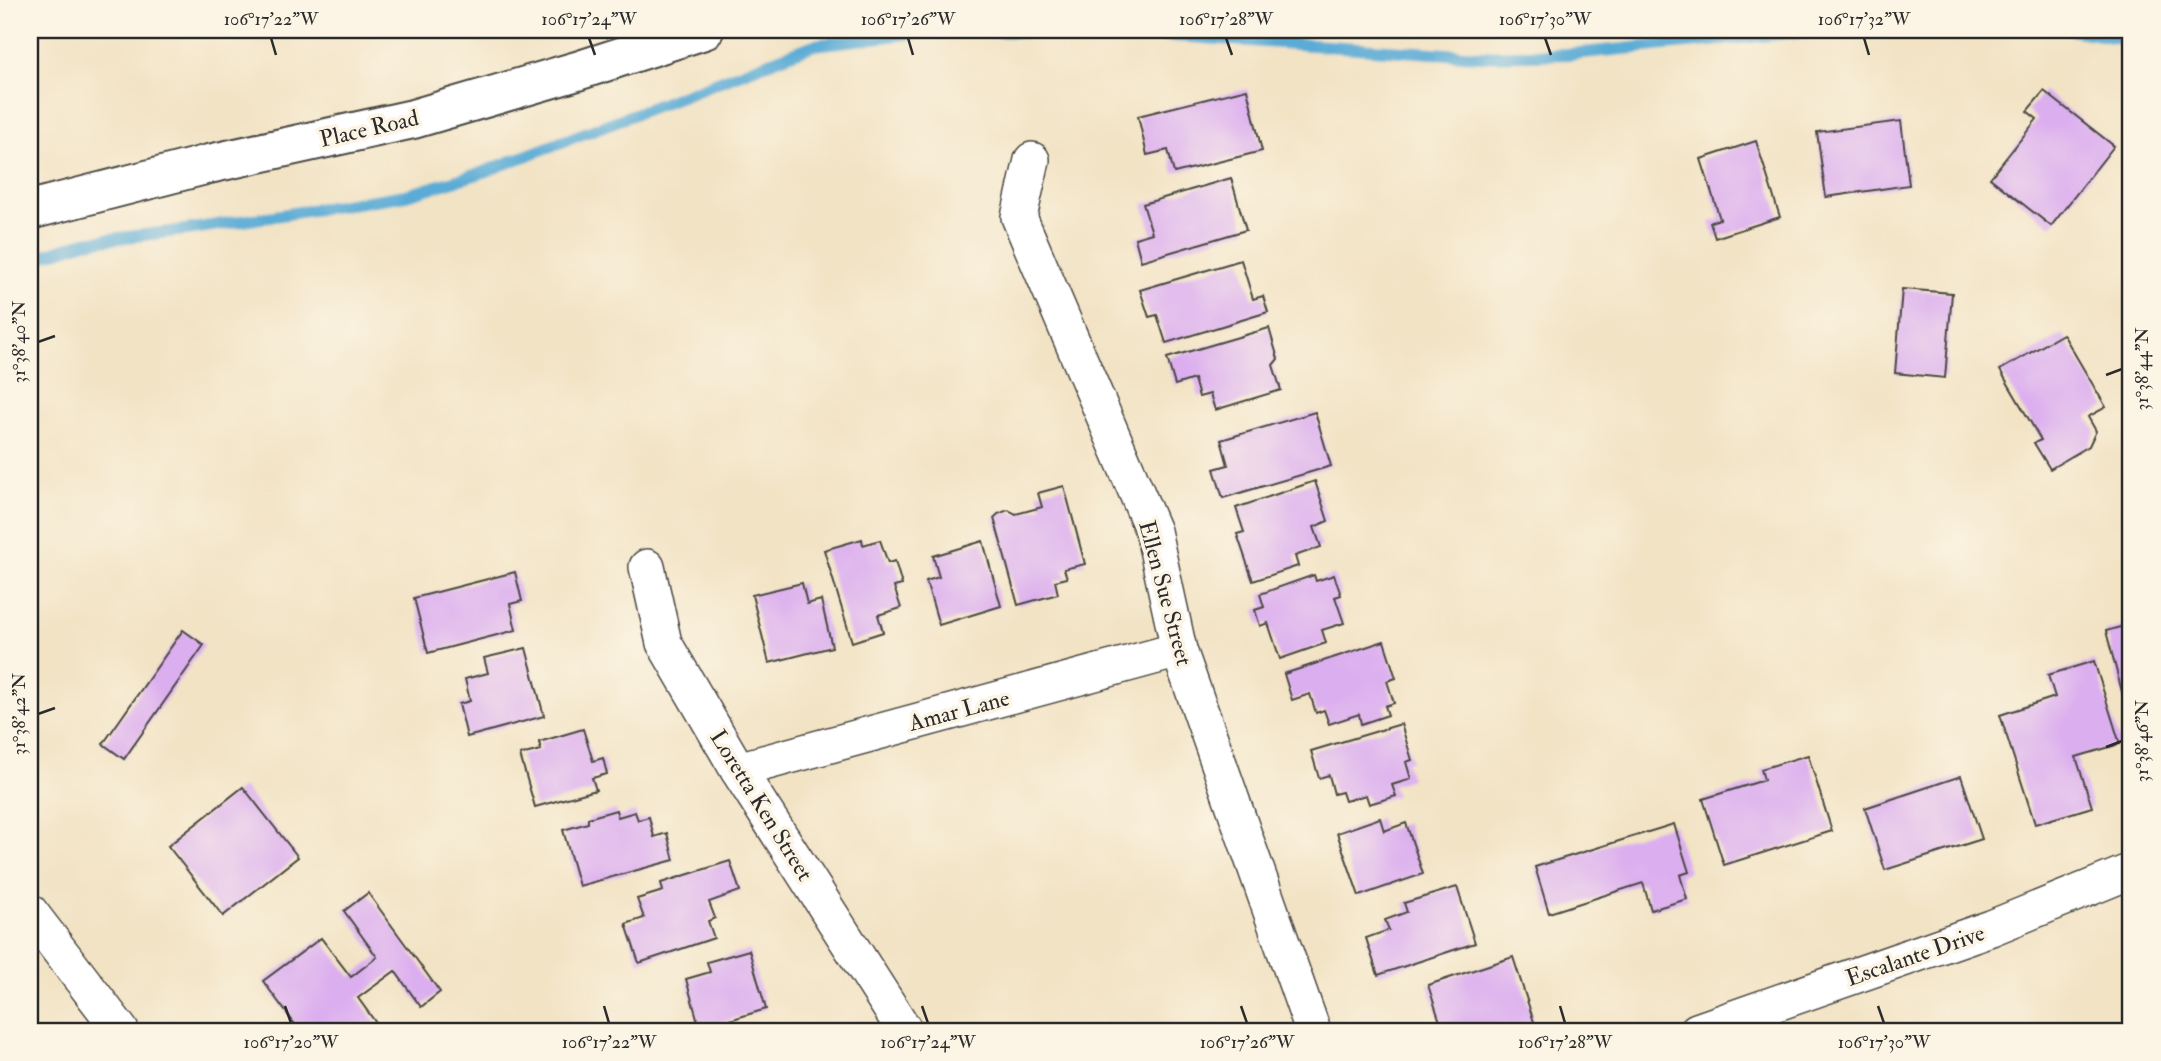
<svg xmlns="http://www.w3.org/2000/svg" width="2161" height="1061" font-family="'IM FELL Double Pica',serif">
	<rect width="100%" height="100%" fill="#fcf5e5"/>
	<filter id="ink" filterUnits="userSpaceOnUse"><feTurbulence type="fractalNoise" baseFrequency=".0143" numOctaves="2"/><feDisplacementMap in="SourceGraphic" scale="14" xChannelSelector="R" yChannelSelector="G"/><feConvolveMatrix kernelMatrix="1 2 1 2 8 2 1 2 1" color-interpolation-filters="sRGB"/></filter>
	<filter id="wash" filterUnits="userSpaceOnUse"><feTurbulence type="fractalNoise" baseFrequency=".00686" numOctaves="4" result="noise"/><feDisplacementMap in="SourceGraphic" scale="28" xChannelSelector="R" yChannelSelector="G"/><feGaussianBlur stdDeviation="1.57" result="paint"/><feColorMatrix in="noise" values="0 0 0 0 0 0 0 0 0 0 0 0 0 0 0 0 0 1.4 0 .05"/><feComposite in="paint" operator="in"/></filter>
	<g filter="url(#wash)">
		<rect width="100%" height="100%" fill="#f2e3c5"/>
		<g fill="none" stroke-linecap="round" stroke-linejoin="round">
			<!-- stream -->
			<g stroke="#5aabd5" stroke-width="12">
				<path d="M2071 30 2131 40"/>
				<path d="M30 260 85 242 186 230 406 195 481 173 814 45 938 30 1175 36 1478 56 1571 54 1821 30"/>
			</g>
		</g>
		<g id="blocks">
			<!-- building -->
			<g fill="#dbaeef">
				<path d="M1247 89 1262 151 1174 173 1168 150 1147 155 1138 116Z"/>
				<path d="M2044 91 2114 146 2051 226 1990 178 2037 119 2027 111Z"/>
				<path d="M1901 121 1909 185 1826 197 1817 132Z"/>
				<path d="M1756 141 1780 217 1715 238 1710 222 1720 219 1701 159Z"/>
				<path d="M1231 178 1246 230 1141 261 1135 238 1152 233 1143 204Z"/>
				<path d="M1241 260 1253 299 1263 296 1268 312 1166 343 1157 315 1149 317 1140 290Z"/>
				<path d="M1902 289 1952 293 1945 378 1895 373Z"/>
				<path d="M1269 328 1278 359 1273 365 1281 390 1215 410 1210 394 1199 397 1194 379 1175 385 1167 358Z"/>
				<path d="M2063 334 2106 407 2088 417 2096 431 2089 446 2050 469 2034 443 2041 440 2000 370Z"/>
				<path d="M1315 412 1331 466 1223 498 1214 469 1228 465 1221 440Z"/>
				<path d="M1315 481 1328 521 1314 527 1321 547 1295 556 1298 566 1253 581 1237 534 1244 532 1236 508Z"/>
				<path d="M1064 486 1085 564 1064 569 1067 578 1055 581 1058 594 1018 605 994 518 998 514 1008 510 1016 514 1042 507 1038 493Z"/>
				<path d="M862 539 863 545 880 540 888 563 895 561 902 585 894 587 901 608 878 615 883 632 852 642 824 550Z"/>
				<path d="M983 541 1001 606 939 625 926 581 939 577 933 556Z"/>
				<path d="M515 572 522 601 510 604 516 630 428 653 414 598Z"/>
				<path d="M1314 575 1316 581 1334 575 1341 595 1335 597 1344 623 1322 630 1326 643 1280 659 1268 623 1260 626 1255 610 1264 607 1260 594Z"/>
				<path d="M802 583 807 604 821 600 832 647 769 663 752 595Z"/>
				<path d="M2131 624V722H2130L2106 631Z"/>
				<path d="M183 630 204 645 124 759 103 744Z"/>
				<path d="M1384 641 1396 678 1387 681 1394 703 1385 706 1388 715 1361 724 1359 714 1329 724 1324 710 1316 713 1310 694 1292 700 1284 674Z"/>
				<path d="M526 648 544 716 467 737 459 704 470 701 465 679 488 673 484 658Z"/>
				<path d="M2094 661 2120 744 2076 757 2092 807 2035 824 2000 715 2055 697 2048 675Z"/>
				<path d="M1401 724 1412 760 1406 762 1411 779 1392 785 1396 796 1369 804 1366 795 1345 801 1342 792 1334 794 1329 775 1319 778 1311 751Z"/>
				<path d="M583 729 593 761 603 758 607 774 592 778 596 790 535 807 520 755 541 750 539 742Z"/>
				<path d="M1808 755 1832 831 1724 865 1703 799 1764 780 1761 769Z"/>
				<path d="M1961 776 1982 839 1885 870 1865 808Z"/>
				<path d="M243 787 298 857 223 916 168 846Z"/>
				<path d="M616 810 618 817 635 812 638 820 649 817 654 837 667 833 674 860 579 886 563 830 588 823V818Z"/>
				<path d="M1380 818 1384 831 1406 823 1423 874 1359 896 1337 833Z"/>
				<path d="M1674 824 1689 872 1680 875 1687 899 1651 910 1643 883 1549 913 1535 867Z"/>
				<path d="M730 861 740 891 709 902 715 918 708 921 714 938 639 963 626 924 644 918 637 899 663 891 661 883Z"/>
				<path d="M1457 887 1475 943 1378 975 1366 938 1389 930 1385 920 1407 912 1404 903Z"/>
				<path d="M368 893 440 992 421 1007 395 971 358 998 381 1030 379 1031H300L263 981 321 938 351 977 377 957 344 911Z"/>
				<path d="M749 950 766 1009 700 1029 686 979 710 972 707 962Z"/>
				<path d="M1513 957 1535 1025 1515 1031H1443L1428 985Z"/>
			</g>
		</g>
	</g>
	<g filter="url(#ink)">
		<use href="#blocks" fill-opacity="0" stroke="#494742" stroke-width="2"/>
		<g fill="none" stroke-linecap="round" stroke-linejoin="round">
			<defs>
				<g id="minor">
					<path d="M1032 160 1019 217 1153 531 1179 650 1313 1031"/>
					<path d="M647 567 664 643 738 770 905 1031"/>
					<path d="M738 770 1179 650"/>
					<path d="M30 912 121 1031"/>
					<path d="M1697 1031 1991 928 2131 871"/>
				</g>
				<path id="tertiary" d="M30 210 209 164 413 119 577 71 704 30"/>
			</defs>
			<!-- minor casing -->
			<use href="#minor" stroke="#494742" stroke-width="38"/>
			<!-- tertiary casing -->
			<use href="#tertiary" stroke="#494742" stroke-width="42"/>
			<!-- minor -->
			<use href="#minor" stroke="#fff" stroke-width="35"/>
			<!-- tertiary -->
			<use href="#tertiary" stroke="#fff" stroke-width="38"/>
		</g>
	</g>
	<!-- ticks -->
	<path fill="none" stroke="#2b2b2b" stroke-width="2.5" d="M271 38 276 55M589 38 595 55M908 38 913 55M1226 38 1232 55M1545 38 1551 55M1864 38 1869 55M38 342 55 336M2106 375 2122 369M38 714 55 708M2106 747 2122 741M285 1006 291 1023M604 1006 609 1023M922 1006 928 1023M1241 1006 1247 1023M1560 1006 1565 1023M1878 1006 1884 1023"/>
	<g text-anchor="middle" stroke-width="7" stroke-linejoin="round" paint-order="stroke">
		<!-- street labels -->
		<g font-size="23" fill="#2b2b2b" stroke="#fcf5e5">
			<text transform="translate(369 128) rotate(-13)" y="8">Place Road</text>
			<text transform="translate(1166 593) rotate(75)" y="8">Ellen Sue Street</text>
			<text transform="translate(959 710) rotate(-15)" y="8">Amar Lane</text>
			<text transform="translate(762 805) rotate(58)" y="8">Loretta Ken Street</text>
			<text transform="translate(1915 955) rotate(-19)" y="8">Escalante Drive</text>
		</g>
	</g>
	<!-- margin -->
	<rect width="2161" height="1061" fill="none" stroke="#fcf5e5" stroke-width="77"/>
	<rect x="38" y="38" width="2084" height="985" fill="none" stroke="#2b2b2b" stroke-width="2.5"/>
	<g font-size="18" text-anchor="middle" fill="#2b2b2b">
		<text x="271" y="25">106°17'22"W</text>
		<text x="589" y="25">106°17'24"W</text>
		<text x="908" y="25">106°17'26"W</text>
		<text x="1226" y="25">106°17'28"W</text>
		<text x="1545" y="25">106°17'30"W</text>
		<text x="1864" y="25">106°17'32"W</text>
		<text transform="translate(19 342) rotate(-90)" y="6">31°38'40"N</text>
		<text transform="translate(2142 369) rotate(-90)" y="6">31°38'44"N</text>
		<text transform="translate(19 714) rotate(-90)" y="6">31°38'42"N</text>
		<text transform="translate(2142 741) rotate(-90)" y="6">31°38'46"N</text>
		<text x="291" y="1048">106°17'20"W</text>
		<text x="609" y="1048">106°17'22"W</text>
		<text x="928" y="1048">106°17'24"W</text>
		<text x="1247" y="1048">106°17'26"W</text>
		<text x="1565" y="1048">106°17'28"W</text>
		<text x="1884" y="1048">106°17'30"W</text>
	</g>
</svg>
